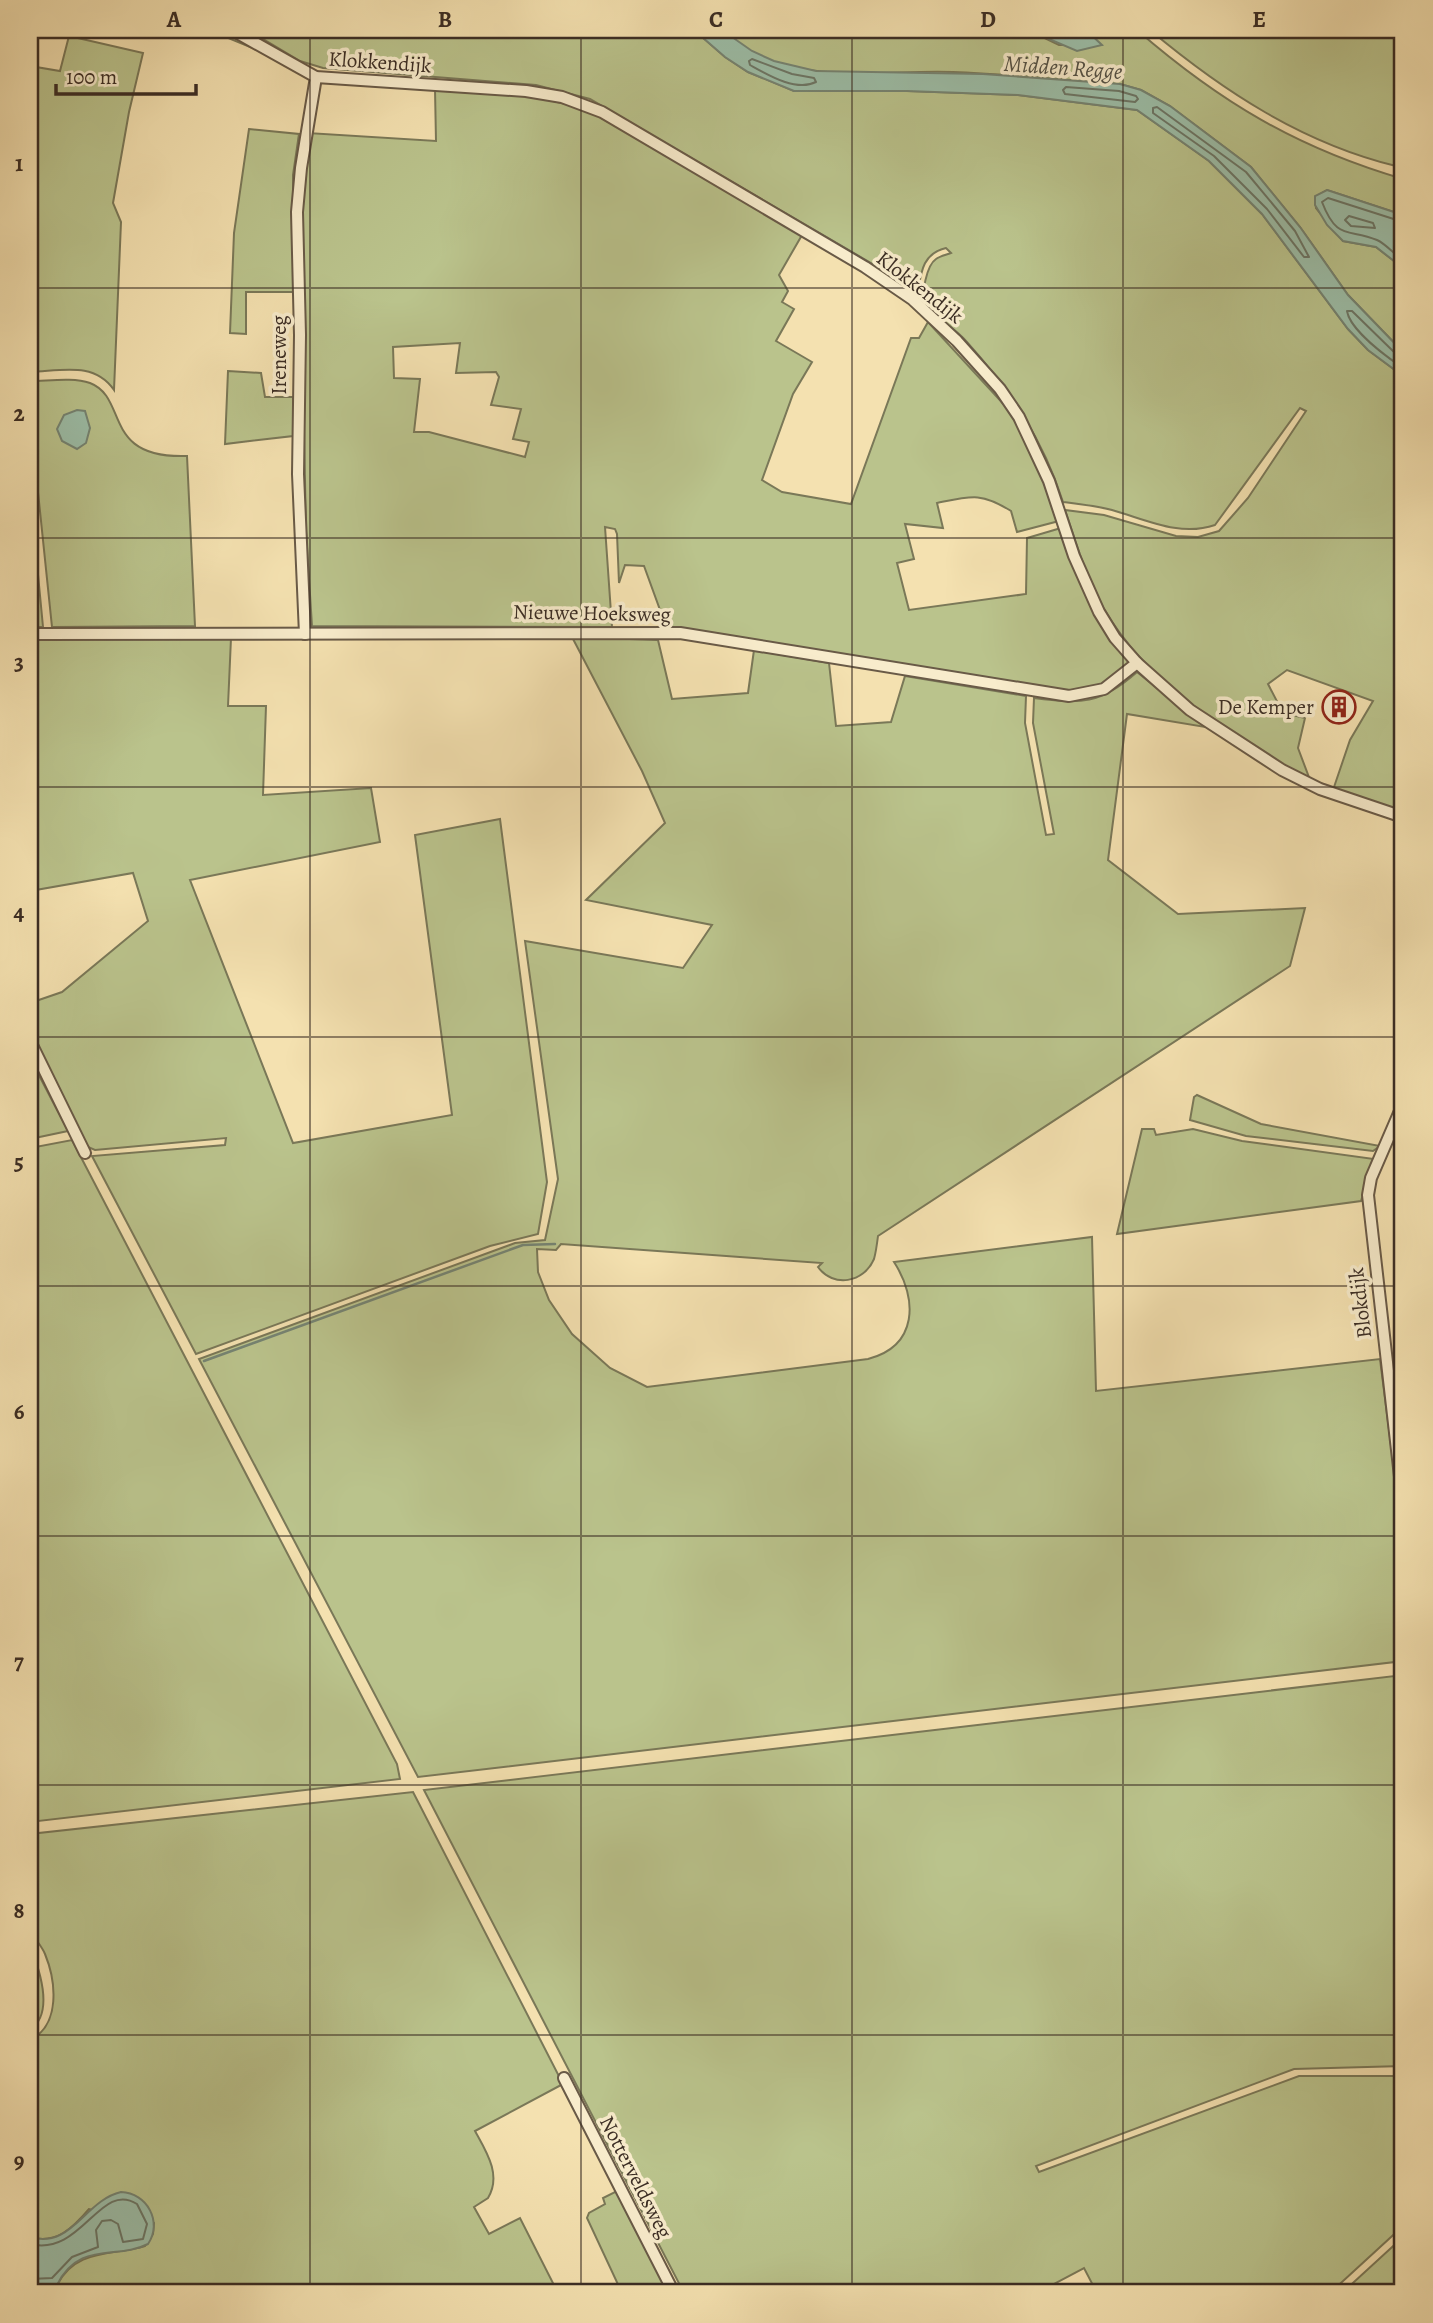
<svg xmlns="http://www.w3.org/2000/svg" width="1433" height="2323" font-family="Alegreya,serif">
	<rect width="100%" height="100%" fill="#f4e1b0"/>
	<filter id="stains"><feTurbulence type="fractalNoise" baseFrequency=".00286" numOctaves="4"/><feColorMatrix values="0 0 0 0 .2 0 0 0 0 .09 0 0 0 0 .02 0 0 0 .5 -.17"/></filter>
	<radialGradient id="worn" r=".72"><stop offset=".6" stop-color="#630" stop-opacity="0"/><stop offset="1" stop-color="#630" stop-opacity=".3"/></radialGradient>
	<!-- green -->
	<g fill="#bac38c" stroke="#7a7858" stroke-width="2" fill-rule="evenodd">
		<path d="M209 30H226L262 52Z"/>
		<path d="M248 30H694L725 57 748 72 794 91H907L1018 95 1137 110 1209 161 1262 214 1348 329 1368 350 1403 376V813L1333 790 1350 740 1373 701 1287 670 1268 684 1283 713 1305 718 1298 748 1310 780 1294 772C1219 725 1138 678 1097 596 1083 569 1075 539 1065 510L1104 515 1176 536 1198 537 1219 531 1248 498 1306 411 1300 408 1215 525C1180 537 1147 520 1112 510 1096 506 1079 504 1063 502 1043 439 1010 390 966 341 955 328 935 318 926 304 920 295 927 265 936 259 940 256 946 255 951 253L946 248C921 254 921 274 917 297L888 273 590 99 536 85 323 68 300 61Z"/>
		<path d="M722 30H1028L1059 45H1101L1086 30H1137C1220 102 1297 148 1403 179V215L1327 190 1315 197 1316 208 1343 241 1376 247 1403 268V352L1348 295 1300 227 1251 167 1170 106 1141 90 1120 84C1064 80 1009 74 953 72 878 69 781 90 722 30Z"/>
		<path d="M1150 30H1403V158L1396 166C1302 143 1223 91 1150 30Z"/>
		<path d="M69 36 143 53 129 112 113 203 121 222 114 390C94 361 61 371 30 372V66L60 71Z"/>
		<path d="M435 89C491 92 545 92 598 116L802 235 779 275 788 291 782 302 794 309 776 341 812 362 793 394 762 480 782 492 851 504 911 338H919L928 322 1009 410 1028 443 1059 521 1017 532 1011 511C981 492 971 496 937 503L943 528 905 524 914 559 897 563 909 610 1026 594 1027 538 1061 528 1116 646 1129 663 1107 683 1078 694 667 629 644 566 625 565 619 583 617 534 615 529 605 527 612 627 312 626 306 531 300 227 308 133 436 141ZM460 343 456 373 496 372 499 377 491 405 521 409 513 439 529 442 525 457 429 432H414L420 379 394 378 393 347Z"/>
		<path d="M249 129 299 134 293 175V292H246V334L230 333 234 233Z"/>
		<path d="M228 371 261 373 265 397H293V436L225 444Z"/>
		<path d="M30 381C48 381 73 377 90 383 129 398 101 459 187 456L195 626 52 627 38 492 31 501 43 627H30Z"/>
		<path d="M572 637 658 640 672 699 748 693 754 650 829 663 836 726 891 722 905 676 1026 696 1025 723 1046 835 1054 834 1033 723 1034 698C1081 704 1100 705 1137 672L1205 727 1127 714 1108 860 1178 914 1305 908 1290 966 878 1236C877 1244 876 1252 874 1259 864 1283 833 1288 818 1267L822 1263 561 1244 556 1250 537 1249 538 1272 549 1300 572 1334 610 1368 647 1387 868 1359C918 1346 918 1299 894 1262L1092 1237 1096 1391 1380 1359 1403 1540V1661L418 1777 199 1359 515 1243 545 1240 558 1179 525 941 683 968 712 925 586 900 665 823 642 771Z"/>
		<path d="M231 638 228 706H266L263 795 371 788 380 842 190 880 293 1143 452 1115 415 835 500 819 547 1182 538 1234 490 1246 196 1354 92 1156 225 1145 226 1138 95 1150 88 1147 30 1034V1003L62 992 148 921 133 873 30 891V639Z"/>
		<path d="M30 1058 68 1131 30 1139Z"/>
		<path d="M1197 1095 1261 1124 1380 1146 1373 1151 1246 1136 1190 1120 1194 1097Z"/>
		<path d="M1142 1129H1154L1156 1135 1193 1129 1242 1141 1374 1159 1361 1201 1117 1234Z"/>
		<path d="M72 1140 397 1764 400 1779 30 1822V1148Z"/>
		<path d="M1403 1382V1461L1394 1383Z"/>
		<path d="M1403 1675V2066L1294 2069 1036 2166 1039 2172 1299 2076H1403V2226L1330 2293H1097L1084 2268 1037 2293H684L424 1790Z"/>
		<path d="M413 1792 563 2084 475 2131C486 2151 502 2175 488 2198L474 2207 489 2234 520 2218 558 2293H30V2286L57 2285C76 2248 112 2256 145 2246L153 2234 154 2223 89 2209C73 2228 56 2245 30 2237V2040C61 2025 56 1981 45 1954 41 1944 31 1936 30 1926 26 1897 30 1864 30 1834Z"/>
		<path d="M30 1946C39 1968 55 2013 30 2030Z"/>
		<path d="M617 2191 671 2293H622L587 2218 589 2213 605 2204 603 2198Z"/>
		<path d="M1403 2237V2293H1342Z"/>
	</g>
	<!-- water -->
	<g fill="#9cbea8" stroke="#758473" stroke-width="2">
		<path d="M694 30H722L752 51 774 61 816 71 983 74 1120 84 1141 90 1170 106 1251 167 1300 227 1348 295 1403 352V376L1368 350 1348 329 1262 214 1209 161 1137 110 1018 95 907 91H794L748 72 725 57Z"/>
		<path d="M1028 30H1086L1102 45 1077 51Z"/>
		<path d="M1327 190 1403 215V268L1376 247 1343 241 1327 225 1315 205V196Z"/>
		<path d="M77 410 85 411 90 428 86 443 77 449 62 441 57 429 64 415Z"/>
		<path d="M121 2192C147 2193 163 2222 148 2244 117 2260 79 2240 57 2285L30 2286V2237C71 2250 85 2200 121 2192Z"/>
	</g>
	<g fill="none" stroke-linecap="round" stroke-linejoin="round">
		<!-- shore -->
		<g stroke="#6c7666" stroke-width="2">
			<path d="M752 59 792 74 814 78 816 82C796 92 768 75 750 65L749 61Z"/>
			<path d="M1066 87 1119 91 1136 96 1138 99 1135 102 1065 94 1063 90Z"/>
			<path d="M1157 107 1246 172 1295 231 1309 257H1304L1267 209 1214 156 1153 113V108Z"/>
			<path d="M1349 216 1373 223 1375 228 1351 226 1345 220Z"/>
			<path d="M1403 222 1328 198 1322 202C1337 241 1348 228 1377 240 1386 244 1395 255 1403 260"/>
			<path d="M1403 356 1396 354 1352 311H1347C1350 330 1387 357 1403 368"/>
			<path d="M30 2244C82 2257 100 2180 137 2204L147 2224 143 2239 123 2242 118 2224 111 2220 102 2221 96 2230 98 2247 72 2257 52 2278 30 2279"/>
		</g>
		<!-- stream -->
		<path stroke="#758473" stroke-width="2.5" d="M204 1361 523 1245 555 1244"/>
		<defs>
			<g id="minor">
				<path d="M232 30 316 77 526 91 562 97 602 112 865 267 912 299 957 341 1000 389 1019 417 1049 481 1074 556 1099 612 1115 638 1137 663 1190 710 1282 770 1320 789 1403 817"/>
				<path d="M30 634 680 633 1069 696 1104 689 1137 663"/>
				<path d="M305 634 298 474 300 335 297 212 301 168 316 77"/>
				<path d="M30 1041 85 1153"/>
				<path d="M1403 1104 1371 1178 1368 1195 1403 1503"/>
				<path d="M564 2078 674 2293"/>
			</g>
		</defs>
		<!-- minor casing -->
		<use href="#minor" stroke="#695a47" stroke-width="14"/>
		<!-- minor -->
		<use href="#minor" stroke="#f8eccc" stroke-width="10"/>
	</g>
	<!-- grid -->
	<path fill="none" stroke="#3b2d24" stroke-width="2" stroke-opacity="0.55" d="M310 30V2293M581 30V2293M852 30V2293M1123 30V2293M30 288H1403M30 538H1403M30 787H1403M30 1037H1403M30 1286H1403M30 1536H1403M30 1785H1403M30 2035H1403"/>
	<!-- icons -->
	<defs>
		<symbol id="building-ring" viewBox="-11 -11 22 22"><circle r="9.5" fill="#f8eccc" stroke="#8f2418" stroke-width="1.5"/><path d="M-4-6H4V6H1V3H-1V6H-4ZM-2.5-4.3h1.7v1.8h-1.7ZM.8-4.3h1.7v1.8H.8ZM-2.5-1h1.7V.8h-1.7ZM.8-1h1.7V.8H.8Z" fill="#8f2418"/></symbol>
	</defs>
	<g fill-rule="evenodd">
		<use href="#building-ring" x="1320" y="688" width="38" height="38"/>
	</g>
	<g text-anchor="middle" stroke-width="7" stroke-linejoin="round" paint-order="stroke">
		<!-- street labels -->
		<g font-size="21" fill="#3b2d24" stroke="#f8eccc">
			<text transform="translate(380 62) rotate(4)" y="7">Klokkendijk</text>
			<text transform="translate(920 287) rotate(38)" y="7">Klokkendijk</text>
			<text transform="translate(279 355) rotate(-90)" y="7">Ireneweg</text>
			<text transform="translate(592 613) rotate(1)" y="7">Nieuwe Hoeksweg</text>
			<text transform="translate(1360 1303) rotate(-97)" y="7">Blokdijk</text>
			<text transform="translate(636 2177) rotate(63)" y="7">Notterveldsweg</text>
		</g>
		<!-- poi labels -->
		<g font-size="21" fill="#3b2d24" stroke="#f8eccc" text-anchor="end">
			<text x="1314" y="714">De Kemper</text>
		</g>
		<!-- water labels -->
		<g font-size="23" font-style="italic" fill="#535145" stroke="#f8eccc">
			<text transform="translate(1063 67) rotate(4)" y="8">Midden Regge</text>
		</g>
	</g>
	<!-- margin -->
	<rect width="1433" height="2323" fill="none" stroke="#f4e1b0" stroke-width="77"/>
	<!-- scale -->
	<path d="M56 84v10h140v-10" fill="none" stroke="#3b2d24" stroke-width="3.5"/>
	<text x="66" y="84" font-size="21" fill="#3b2d24" stroke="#f8eccc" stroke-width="5" paint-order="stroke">100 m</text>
	<rect x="38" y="38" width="1356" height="2246" fill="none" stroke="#3b2d24" stroke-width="2.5"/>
	<g font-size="23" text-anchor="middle" font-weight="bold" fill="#3b2d24">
		<text x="174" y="27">A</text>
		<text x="445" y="27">B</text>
		<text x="716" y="27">C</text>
		<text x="988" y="27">D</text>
		<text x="1259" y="27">E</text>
		<text x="19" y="171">1</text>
		<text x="19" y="421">2</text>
		<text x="19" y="670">3</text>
		<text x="19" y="920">4</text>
		<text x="19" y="1169">5</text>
		<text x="19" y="1419">6</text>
		<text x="19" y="1669">7</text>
		<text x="19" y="1918">8</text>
		<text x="19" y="2168">9</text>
	</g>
	<rect width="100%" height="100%" filter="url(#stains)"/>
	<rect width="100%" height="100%" fill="url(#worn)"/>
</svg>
